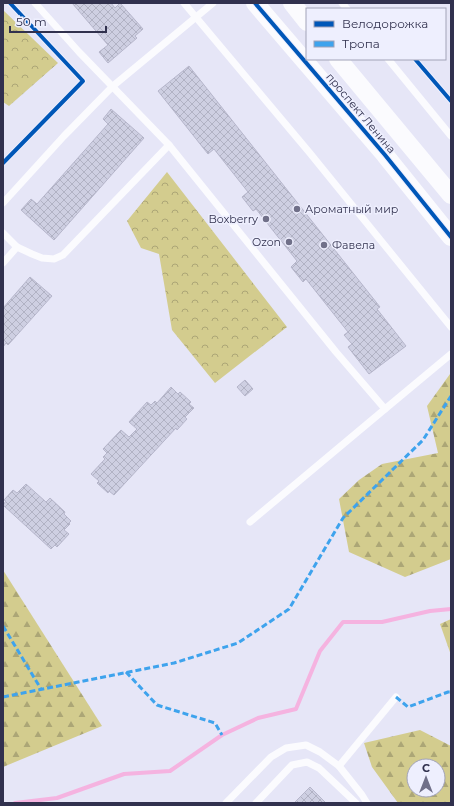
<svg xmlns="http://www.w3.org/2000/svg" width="454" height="806" font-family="Montserrat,sans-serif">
	<defs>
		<pattern id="forest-firs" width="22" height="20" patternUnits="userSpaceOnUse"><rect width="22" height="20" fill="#d3cc8e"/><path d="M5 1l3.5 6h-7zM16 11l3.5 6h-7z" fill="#aca676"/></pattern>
		<pattern id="park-crowns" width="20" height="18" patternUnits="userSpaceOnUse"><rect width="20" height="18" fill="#d3cc8e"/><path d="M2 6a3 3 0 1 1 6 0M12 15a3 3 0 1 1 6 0" fill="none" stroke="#aca676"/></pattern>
		<pattern id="building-cross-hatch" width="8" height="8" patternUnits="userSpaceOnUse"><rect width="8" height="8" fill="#cecfe2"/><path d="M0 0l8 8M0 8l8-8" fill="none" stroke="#b1b2c4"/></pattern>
	</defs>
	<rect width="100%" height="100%" fill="#e6e6f7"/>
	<!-- forest -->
	<g fill="url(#forest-firs)" fill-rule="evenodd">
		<path d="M450 374 451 375V559L405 577 349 552 339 499 359 480 382 464 438 453 427 406Z"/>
		<path d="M3 570 102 726 3 767Z"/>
		<path d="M451 619V655L440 624Z"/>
		<path d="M420 730 451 746V803H398L372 767 364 743ZM414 766H438V790H414Z"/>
	</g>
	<!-- park -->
	<g fill="url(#park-crowns)">
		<path d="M3 10 58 63 9 106 3 102Z"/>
		<path d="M167 172 287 327 215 383 172 330 159 254 141 248 127 221Z"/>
	</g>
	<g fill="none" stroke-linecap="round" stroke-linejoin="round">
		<!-- stream -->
		<path stroke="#f5b3e0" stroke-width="4" d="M15 803 57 798 124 774 170 771 222 735 258 718 296 709 320 651 343 622H382L430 611 451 609"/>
	</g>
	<!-- building -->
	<g fill="url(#building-cross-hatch)" stroke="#b6b6cb">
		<path d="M72 3H111L115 8 120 3 143 29 135 36 137 38 108 63 99 52 108 45Z"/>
		<path d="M189 66 380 307 377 309 406 346 369 374 348 347 352 344 344 335 348 332 306 279 303 282 291 267 297 261 256 209 253 211 242 197 248 192 214 149 208 154 158 91Z"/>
		<path d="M111 109 144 138 54 240 21 210 31 199 37 204 108 124 103 119Z"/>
		<path d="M30 277 52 296 8 345 6 343 3 347V308Z"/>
		<path d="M245 380 253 389 245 396 237 387Z"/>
		<path d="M171 387 178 394 180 392 191 402 189 404 194 408 185 417 187 419 177 430 176 428 114 495 109 491 108 493 97 483 99 481 91 474 105 459 103 457 107 453 103 449 121 430 129 437 137 429 129 422 147 402 151 405 155 401 157 403Z"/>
		<path d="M26 484 46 502 50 498 65 512 64 514 71 521 69 523 70 524 64 530 69 534 57 547 55 545 51 549 3 505 6 501 4 500 13 490 17 493Z"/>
		<path d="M310 787 326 803H294Z"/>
	</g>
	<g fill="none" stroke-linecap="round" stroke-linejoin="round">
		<!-- service -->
		<g stroke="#fbfbfe" stroke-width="7">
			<path d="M35 3 79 52 169 145 336 352 385 409 451 354"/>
			<path d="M184 3 309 152 451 327"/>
			<path d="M342 3 347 9"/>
			<path d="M388 59 451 136"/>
			<path d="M3 203 64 136 113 86 213 3"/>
			<path d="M3 233 17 247 32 254 42 258 54 259 63 255 169 145"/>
			<path d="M3 263 17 247"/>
			<path d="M250 522 385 409"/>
			<path d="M339 766 396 697"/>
			<path d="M226 803 271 757 286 748 306 745 320 752 339 766 362 795 367 803"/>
			<path d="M256 803 292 765 307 762 319 768 356 803"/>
		</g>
		<!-- tertiary -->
		<g stroke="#fbfbfe" stroke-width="18">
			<path d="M255 3 385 155 451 237"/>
			<path d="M292 3 307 22"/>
			<path d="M338 59 451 195"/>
		</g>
		<!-- quiet -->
		<g stroke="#3ea3ed" stroke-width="3" stroke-dasharray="6 3" stroke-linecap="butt">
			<path d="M3 626 41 689"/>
			<path d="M126 672 157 705 215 723 222 735"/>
			<path d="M3 697 174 663 238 643 289 609 343 518 423 440 451 396"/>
			<path d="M396 697 408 707 448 692H451"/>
		</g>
		<defs>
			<g id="cycleway">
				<path d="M255 3 385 155 451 237"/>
				<path d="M415 59 451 101"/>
				<path d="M3 163 83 81 10 3"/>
			</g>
		</defs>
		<!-- cycleway casing -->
		<use href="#cycleway" stroke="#eeeffe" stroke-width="6"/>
		<!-- cycleway -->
		<use href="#cycleway" stroke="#0057b8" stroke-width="4"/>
	</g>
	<!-- markers -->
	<g fill="#707089" stroke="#eeeffe" stroke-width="1.5">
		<circle cx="297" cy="209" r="4"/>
		<circle cx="266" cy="219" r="4"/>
		<circle cx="289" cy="242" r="4"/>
		<circle cx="324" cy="245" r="4"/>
	</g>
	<g text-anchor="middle" stroke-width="3" stroke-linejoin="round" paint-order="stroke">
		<!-- street labels -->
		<g font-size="11" fill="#31314e" stroke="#eeeffe">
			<text transform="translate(361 113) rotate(50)" y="4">проспект Ленина</text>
		</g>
		<!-- poi labels -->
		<g font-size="11" fill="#31314e" stroke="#eeeffe" text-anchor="start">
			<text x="305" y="213">Ароматный мир</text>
			<text x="258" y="223" text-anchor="end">Boxberry</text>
			<text x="281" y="246" text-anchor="end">Ozon</text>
			<text x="332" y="249">Фавела</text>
		</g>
	</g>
	<!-- border -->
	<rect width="454" height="806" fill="none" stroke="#31314e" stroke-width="8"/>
	<!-- legend -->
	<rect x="306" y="8" width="140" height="52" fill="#eeeffe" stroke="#a2a3b8"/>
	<rect x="314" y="21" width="20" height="6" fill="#0057b8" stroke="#a2a3b8"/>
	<text x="342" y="28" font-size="12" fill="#31314e">Велодорожка</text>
	<rect x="314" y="41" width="20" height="6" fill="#3ea3ed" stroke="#a2a3b8"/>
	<text x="342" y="48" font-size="12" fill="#31314e">Тропа</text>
	<!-- north arrow -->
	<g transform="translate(426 778)"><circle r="19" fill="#eeeffe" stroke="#a2a3b8"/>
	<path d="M0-3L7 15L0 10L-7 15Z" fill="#707089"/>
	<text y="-6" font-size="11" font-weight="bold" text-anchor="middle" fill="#31314e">С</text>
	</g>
	<!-- scale -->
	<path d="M10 26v6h96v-6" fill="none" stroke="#31314e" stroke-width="2"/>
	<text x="16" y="26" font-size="12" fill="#31314e" stroke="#eeeffe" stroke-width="3" paint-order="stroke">50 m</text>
</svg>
